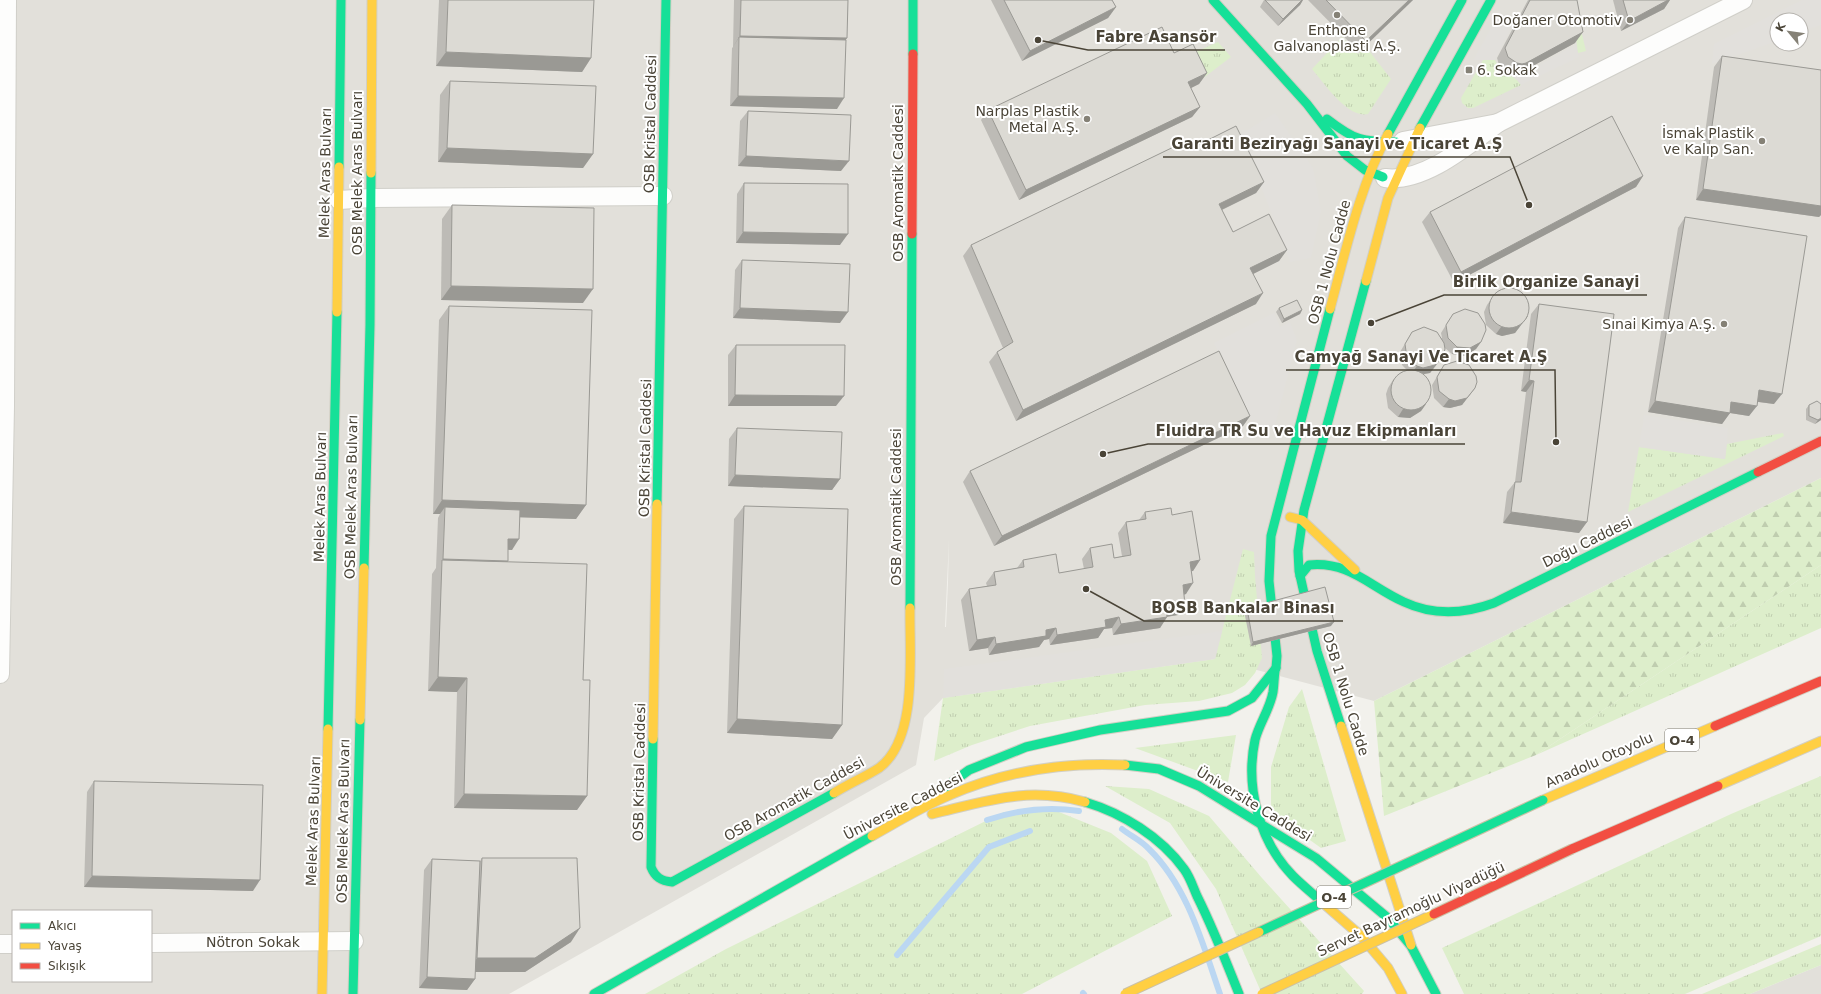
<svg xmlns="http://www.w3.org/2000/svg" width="1821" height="994" font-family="'DejaVu Sans',sans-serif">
	<defs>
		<pattern id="grass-tufts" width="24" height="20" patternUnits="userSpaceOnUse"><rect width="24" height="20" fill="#ddeecb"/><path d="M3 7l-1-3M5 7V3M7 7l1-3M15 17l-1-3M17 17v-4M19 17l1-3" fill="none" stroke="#bfcdaf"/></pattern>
		<pattern id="forest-firs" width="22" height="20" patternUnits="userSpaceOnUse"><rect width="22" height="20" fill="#ddeecb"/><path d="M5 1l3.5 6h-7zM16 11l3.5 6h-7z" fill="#bfcdaf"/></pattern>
	</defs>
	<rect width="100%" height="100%" fill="#f2f1ec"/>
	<!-- industrial -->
	<g fill="#e2e0da" fill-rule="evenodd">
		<path d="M0 0H1821V478L1374 701 1215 659 943 698 924 718 916 765 509 994H0ZM1777 20H1801V44H1777ZM949 540 948 582 946 627H945ZM13 911H151V981H13Z"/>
		<path d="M1821 965V994H1750Z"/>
	</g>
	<!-- grass -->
	<g fill="url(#grass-tufts)">
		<path d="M1579 22 1586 51 1578 53 1574 23Z"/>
		<path d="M1342 37 1358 54 1366 47 1391 79 1368 114C1348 119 1324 83 1312 69Z"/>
		<path d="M1218 42 1231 57 1202 79 1189 55Z"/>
		<path d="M1483 60H1495C1501 75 1513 73 1521 85L1473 108H1468L1462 103 1461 98Z"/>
		<path d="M1783 433 1784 436 1628 512 1639 447 1725 459 1727 444Z"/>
		<path d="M1243 549 1254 552 1255 576 1262 658 1255 673 1245 685 1232 693 1199 701 1145 705 1030 726 972 745 934 761 943 698 1215 659Z"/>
		<path d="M1821 565V628L1536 755Z"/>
		<path d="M1302 689 1346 841 1321 848 1271 812V767L1289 707Z"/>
		<path d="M1236 735 1228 782 1135 748Z"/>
		<path d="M1821 776V936L1685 994H1464L1442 948 1731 814Z"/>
		<path d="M1105 786 1149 789 1209 816 1262 878 1364 991 1362 994H1262L1216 889 1170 823Z"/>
		<path d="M1054 810 1111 833 1147 861 1172 916 1022 994H645L726 949 1004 812Z"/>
		<path d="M1821 944V965L1750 994H1702Z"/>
	</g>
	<!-- forest -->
	<path fill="url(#forest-firs)" d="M1821 478V565L1536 755 1384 816 1374 701Z"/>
	<!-- parking -->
	<g fill="#e2e0dc">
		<path d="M1802 0H1821V25L1801 32V20H1777V41L1712 64 1714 44Z"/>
		<path d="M1496 19 1515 21 1495 60H1473Z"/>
		<path d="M1575 45 1579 57 1521 85 1516 78Z"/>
		<path d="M1275 113 1313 168 1321 211 1311 258 1290 262 1241 134Z"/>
		<path d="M1274 313 1280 327 1290 322 1297 340 1275 425 1258 434 1214 343Z"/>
		<path d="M1644 415 1728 428 1725 459 1639 447Z"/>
		<path d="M1222 631 1215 659 943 698 944 669Z"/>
	</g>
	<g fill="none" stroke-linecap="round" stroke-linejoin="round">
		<!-- stream -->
		<g stroke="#bbd7f2" stroke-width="6">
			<path d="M987 820C1017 810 1047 806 1079 811"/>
			<path d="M1122 829C1131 836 1142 841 1149 849 1188 887 1203 945 1220 994"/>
			<path d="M897 955 989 847 1030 831"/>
			<path d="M1083 993 1084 994"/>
		</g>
		<defs>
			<g id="street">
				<path d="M1498 123 1743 0"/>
				<path d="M1385 178C1424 183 1468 145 1498 123L1403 141"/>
				<path d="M339 200 371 198 663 196"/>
				<path d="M0 674 5 406 7 0"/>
				<path d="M151 943 354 941"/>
				<path d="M0 944H13"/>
			</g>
			<g id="fast">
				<path d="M1213 0 1307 104 1347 156 1365 170 1383 177"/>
				<path d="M913 54V0"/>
				<path d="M1327 119C1354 140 1362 142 1396 142"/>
				<path d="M1420 128 1491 0"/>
				<path d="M1388 134 1462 0"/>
				<path d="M339 167 341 0"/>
				<path d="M657 504 666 0"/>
				<path d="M364 568 370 325 371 173"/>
				<path d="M1300 576 1309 565C1350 561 1370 587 1404 602 1434 616 1464 614 1494 603L1758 472"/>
				<path d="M910 608 912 234"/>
				<path d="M1276 668 1277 656 1269 581 1271 536 1330 309"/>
				<path d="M1275 671C1274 678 1274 685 1273 692 1270 709 1259 724 1255 740 1245 787 1259 841 1293 876 1302 885 1312 893 1322 902"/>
				<path d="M1341 726 1317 651 1299 571 1298 551 1304 510 1366 281"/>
				<path d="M328 729 337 312"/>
				<path d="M653 739 651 867C655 877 661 881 672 882L834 793"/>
				<path d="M1125 765 1159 769 1199 786 1316 858 1388 918 1411 946 1436 994"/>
				<path d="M943 789 969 770 1026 747 1100 730 1228 711 1252 698 1276 668"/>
				<path d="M1085 802C1122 813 1161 837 1184 869 1190 877 1193 887 1197 896 1213 928 1226 961 1239 994"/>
				<path d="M353 994 360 720"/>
				<path d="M594 994 872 836"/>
			</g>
			<g id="slow">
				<path d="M371 173 372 0"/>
				<path d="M1366 281 1388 198 1420 128"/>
				<path d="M1330 309C1346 250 1359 188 1388 134"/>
				<path d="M337 312 339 167"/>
				<path d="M1290 517 1302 520 1355 570"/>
				<path d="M360 720 364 568"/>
				<path d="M1341 726 1411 945"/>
				<path d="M653 739 657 504"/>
				<path d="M1718 786 1821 741"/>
				<path d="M834 793C848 784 865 777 879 768 919 739 909 652 910 608"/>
				<path d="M1543 800 1715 726"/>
				<path d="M932 814C987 801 1028 786 1085 802"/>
				<path d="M872 836C897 822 923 806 950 795 1005 771 1065 762 1125 765"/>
				<path d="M1322 902 1361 936 1388 968 1402 994"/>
				<path d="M322 994 328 729"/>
			</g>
			<g id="jam">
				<path d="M912 234 913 54"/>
				<path d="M1758 472 1821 441"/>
				<path d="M1715 726 1821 681"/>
				<path d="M1572 849 1718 786"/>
			</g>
		</defs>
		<!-- street casing -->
		<use href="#street" stroke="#d0cfc9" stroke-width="20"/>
		<!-- fast casing -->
		<use href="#fast" stroke="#d2cfc3" stroke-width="11"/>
		<!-- slow casing -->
		<use href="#slow" stroke="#d2cfc3" stroke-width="11"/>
		<!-- jam casing -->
		<use href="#jam" stroke="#d2cfc3" stroke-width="11"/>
		<!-- street -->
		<use href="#street" stroke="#fdfdfc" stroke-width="18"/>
		<!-- fast -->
		<use href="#fast" stroke="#16e098" stroke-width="9"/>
		<!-- slow -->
		<use href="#slow" stroke="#ffcf43" stroke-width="9"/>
		<!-- jam -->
		<use href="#jam" stroke="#f24e42" stroke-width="9"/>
		<defs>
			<path id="fast-bridge" d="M1259 932 1543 800"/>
			<g id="slow-bridge">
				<path d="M1125 994 1259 932"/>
				<path d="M1262 994 1434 914"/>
			</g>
			<path id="jam-bridge" d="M1434 914 1572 849"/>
		</defs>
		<!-- fast-bridge casing -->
		<use href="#fast-bridge" stroke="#cbc1a6" stroke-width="11" stroke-linecap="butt"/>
		<!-- slow-bridge casing -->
		<use href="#slow-bridge" stroke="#cbc1a6" stroke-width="11" stroke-linecap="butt"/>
		<!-- jam-bridge casing -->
		<use href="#jam-bridge" stroke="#cbc1a6" stroke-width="11" stroke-linecap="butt"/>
		<!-- fast-bridge -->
		<use href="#fast-bridge" stroke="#16e098" stroke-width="9"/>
		<!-- slow-bridge -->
		<use href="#slow-bridge" stroke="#ffcf43" stroke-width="9"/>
		<!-- jam-bridge -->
		<use href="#jam-bridge" stroke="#f24e42" stroke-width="9"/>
	</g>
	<!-- wall -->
	<g fill="#bdbbb6">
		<path d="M439 0H594L591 58 582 72 436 66Z"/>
		<path d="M734 0H848L846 40 837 109 730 106 732 48 733 47Z"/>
		<path d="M991 0H1112L1116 7 1108 18 1022 61Z"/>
		<path d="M1264 0H1303L1300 5 1278 26 1260 7Z"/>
		<path d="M1308 0H1413L1359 52Z"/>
		<path d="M1528 0H1577L1575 43 1518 74 1515 75 1510 74 1500 68 1497 58Z"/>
		<path d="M1613 0H1670L1664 9 1621 31Z"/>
		<path d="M1174 53 1207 73 1199 84 1191 88 1200 107 1192 117 1019 200 981 120 988 110Z"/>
		<path d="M1722 56 1821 70V215L1819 217 1696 200 1714 67Z"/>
		<path d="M450 81 593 154 583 168 438 162 440 95Z"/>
		<path d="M748 111 841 171 738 166 740 121Z"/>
		<path d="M1192 148 1264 182 1256 193 1222 210 1233 232 1287 250 1279 261 1253 274 1256 304 1016 421 989 362 997 352 1003 348 963 256 971 245Z"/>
		<path d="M1643 176 1636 187 1454 283 1422 222 1430 212Z"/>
		<path d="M744 183 840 245 736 243 737 194Z"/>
		<path d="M452 205 583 303 441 300 442 219Z"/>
		<path d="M1685 217 1774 404 1758 402 1749 416 1730 413 1722 424 1648 412 1678 228Z"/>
		<path d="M742 260 840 323 733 318 735 270Z"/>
		<path d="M1492 298 1528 316 1515 333 1502 336 1496 334 1486 325 1484 312 1487 305Z"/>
		<path d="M1539 304 1587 522 1579 533 1503 523 1507 492 1515 482 1526 392 1521 391 1531 314Z"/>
		<path d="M449 306 586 505 576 519 520 517 512 550H508L507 562 583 680 587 796 577 810 454 808 457 692 428 691 432 574 436 568 438 518 440 514H433L439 320Z"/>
		<path d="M1279 308 1302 310 1300 314 1282 323 1276 312Z"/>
		<path d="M1453 314 1481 342 1476 349 1465 356 1452 354 1445 348 1443 356 1438 363 1430 373 1423 374 1426 404 1421 411 1410 418 1398 417 1388 408 1386 394 1388 388 1393 380 1408 371 1402 365 1400 352 1412 332 1442 338 1441 333Z"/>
		<path d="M736 345 836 406H728V355Z"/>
		<path d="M1444 365 1475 388 1462 405 1450 408 1443 407 1434 398 1432 385Z"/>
		<path d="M1809 405 1821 420 1815 424 1806 420V409Z"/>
		<path d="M1250 416 1243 426 994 546 963 482 970 471Z"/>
		<path d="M737 428 840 479 832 490 728 486 729 439Z"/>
		<path d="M744 506 842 725 832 739 727 733 734 519Z"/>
		<path d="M1145 512 1172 515 1200 560 1193 571H1192L1186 594 1184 595 1185 605 1178 615 1167 617 1160 628 1113 635 1112 628 1104 629 1098 638 1050 645 1049 639 1044 640 1039 647 989 655 988 648 969 651 961 600 969 589 987 586 986 583 994 572 1017 568 1023 560 1059 573 1084 569 1082 559 1090 548 1114 558 1122 556 1118 533 1126 522 1139 520Z"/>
		<path d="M1247 608 1331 626 1251 646 1244 611Z"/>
		<path d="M94 781 253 891 84 887 87 792Z"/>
		<path d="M482 858 571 942 525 972H475V979L467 990 419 988 424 870 432 859 480 861Z"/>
	</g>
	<!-- shaded-wall -->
	<g fill="#9a9994">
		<path d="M1302 0H1303L1300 5 1278 26 1283 19Z"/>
		<path d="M1409 0H1413L1359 52 1366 41Z"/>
		<path d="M1668 0H1670L1664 9 1621 31 1629 21Z"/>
		<path d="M1116 7 1108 18 1022 61 1030 51Z"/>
		<path d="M1583 32 1575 43 1518 74 1515 75 1510 74 1517 63Z"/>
		<path d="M740 36 847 38 840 49 739 37 733 47Z"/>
		<path d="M446 52 591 58 582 72 436 66Z"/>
		<path d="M1207 73 1199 84 1181 93 1188 82Z"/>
		<path d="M738 96 844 98 837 109 730 106Z"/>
		<path d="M1200 107 1192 117 1019 200 1026 190Z"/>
		<path d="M447 148 593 154 583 168 438 162Z"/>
		<path d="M746 156 849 161 841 171 738 166Z"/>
		<path d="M1643 176 1636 187 1454 283 1461 272Z"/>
		<path d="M1264 182 1256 193 1211 215 1219 204Z"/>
		<path d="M1703 189 1821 206V215L1819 217 1696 200Z"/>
		<path d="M743 232 848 234 840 245 736 243Z"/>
		<path d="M1287 250 1279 261 1243 279 1250 268Z"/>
		<path d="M451 286 593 289 583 303 441 300Z"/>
		<path d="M1263 293 1256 304 1016 421 1023 410Z"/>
		<path d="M740 308 848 312 840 323 733 318Z"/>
		<path d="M1302 310 1300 314 1282 323 1284 319Z"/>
		<path d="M1528 316 1515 333 1502 336 1496 334 1501 327Z"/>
		<path d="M1481 342 1476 349 1465 356 1452 354 1457 347Z"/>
		<path d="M1443 356 1430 373 1418 375 1411 374 1417 366Z"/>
		<path d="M1529 380 1534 381 1526 392 1521 391Z"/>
		<path d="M1475 388 1462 405 1450 408 1443 407 1449 399Z"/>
		<path d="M1759 390 1782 394 1774 404 1752 401Z"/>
		<path d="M735 395 844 396 836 406H728Z"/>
		<path d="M1655 401 1731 402 1757 406 1749 416 1730 413 1722 424 1648 412Z"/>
		<path d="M1426 404 1421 411 1410 418 1398 417 1403 409Z"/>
		<path d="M1250 416 1243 426 994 546 1002 536Z"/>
		<path d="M1821 418V420L1815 424 1818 420Z"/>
		<path d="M735 475 840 479 832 490 728 486Z"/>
		<path d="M442 500 586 505 576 519 445 515V507L440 514H433Z"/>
		<path d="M1511 512 1587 522 1579 533 1503 523Z"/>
		<path d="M508 539H519L512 550 501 549Z"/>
		<path d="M443 559 508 561 500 572 442 561Z"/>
		<path d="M1200 560 1193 571 1183 572 1190 562Z"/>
		<path d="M1193 583 1186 594 1175 596 1183 585Z"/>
		<path d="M1185 605 1178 615 1158 618 1166 608Z"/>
		<path d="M1119 617 1112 628 1104 629 1098 638 1050 645 1057 635 1105 620Z"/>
		<path d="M1167 617 1160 628 1113 635 1121 624Z"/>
		<path d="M1334 622 1331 626 1251 646 1253 642Z"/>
		<path d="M1056 628 1049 639 1044 640 1039 647 989 655 996 644 1046 630Z"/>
		<path d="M995 637 988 648 969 651 977 640Z"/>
		<path d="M438 677 467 678 457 692 428 691Z"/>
		<path d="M737 719 842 725 832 739 727 733Z"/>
		<path d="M464 794 587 796 577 810 454 808Z"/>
		<path d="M92 876 260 880 253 891 84 887Z"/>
		<path d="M580 928 571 942 525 972H468L477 958Z"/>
		<path d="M427 977 475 979 467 990 419 988Z"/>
	</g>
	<!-- building -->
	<g fill="#dcdad4" stroke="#9a9994">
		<path d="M448 0H594L591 58 446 52Z"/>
		<path d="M741 0H848L847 38 740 36Z"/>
		<path d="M1004 0H1112L1116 7 1030 51Z"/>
		<path d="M1265 0H1302L1283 19Z"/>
		<path d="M1326 0H1409L1366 41Z"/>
		<path d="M1530 0H1577L1583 32 1526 63 1522 64 1517 63 1508 57 1505 48Z"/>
		<path d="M1623 0H1668L1629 21Z"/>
		<path d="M1162 27 1174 53 1193 44 1207 73 1188 82 1200 107 1026 190 988 110Z"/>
		<path d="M739 37 846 40 844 98 738 96Z"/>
		<path d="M1722 56 1821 70V206L1703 189Z"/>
		<path d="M450 81 596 86 593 154 447 148Z"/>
		<path d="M748 111 851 115 849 161 746 156Z"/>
		<path d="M1612 116 1643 176 1461 272 1430 212Z"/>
		<path d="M1236 126 1264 182 1219 204 1233 232 1269 214 1287 250 1250 268 1263 293 1023 410 997 352 1013 342 971 245 1188 140 1192 148Z"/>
		<path d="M744 183 848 184V234L743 232Z"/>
		<path d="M452 205 594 208 593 289 451 286Z"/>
		<path d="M1685 217 1807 236 1782 394 1759 390 1757 406 1731 402 1730 413 1655 401Z"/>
		<path d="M742 260 850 264 848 312 740 308Z"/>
		<circle cx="1509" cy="308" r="20"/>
		<path d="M1297 300 1302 310 1284 319 1279 308Z"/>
		<path d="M1539 304 1614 314 1587 522 1511 512 1515 482H1521L1534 381 1529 380Z"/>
		<path d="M449 306 592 310 586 505 442 500Z"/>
		<path d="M1465 309 1478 313 1485 324 1486 330 1481 342 1470 348 1457 347 1448 338 1446 325 1453 314Z"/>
		<path d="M1424 327 1437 332 1444 343 1445 349 1443 356 1435 365 1423 368 1417 366 1407 358 1405 344 1412 332Z"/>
		<path d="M736 345H845L844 396 735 395Z"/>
		<path d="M1219 351 1250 416 1002 536 970 471Z"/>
		<path d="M1457 361 1469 365 1476 376 1477 382 1475 388 1467 398 1455 401 1449 399 1439 391 1437 377 1444 365Z"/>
		<circle cx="1411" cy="390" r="20"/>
		<path d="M1817 401 1821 404V418L1818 420 1809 416V405Z"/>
		<path d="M737 428 842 432 840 479 735 475Z"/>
		<path d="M744 506 848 509 842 725 737 719Z"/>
		<path d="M445 507 520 510 519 539H508V561L443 559Z"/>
		<path d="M1171 508 1172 515 1192 511 1200 560 1190 562 1193 583 1183 585 1185 605 1166 608 1167 617 1121 624 1119 617 1105 620 1106 627 1057 635 1056 628 1046 630V636L996 644 995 637 977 640 969 589 996 585 994 572 1024 567 1023 560 1056 554 1059 573 1093 567 1090 548 1112 544 1114 558 1131 555 1126 522 1146 519 1145 512Z"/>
		<path d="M442 560 587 564 583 680H590L587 796 464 794 467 678 438 677Z"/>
		<path d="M1325 587 1334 622 1253 642 1247 608Z"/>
		<path d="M94 781 263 785 260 880 92 876Z"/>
		<path d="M482 858H577L580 928 535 958H477Z"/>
		<path d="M432 859 480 861 475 979 427 977Z"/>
	</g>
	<!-- markers -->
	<g fill="#858176" stroke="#fff" stroke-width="1.5">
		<circle cx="1337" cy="15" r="4"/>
		<circle cx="1630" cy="20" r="4"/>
		<rect x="1465" y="66" width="8" height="8" rx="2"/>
		<circle cx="1087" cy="119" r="4"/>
		<circle cx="1762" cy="141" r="4"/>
		<circle cx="1724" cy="324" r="4"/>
	</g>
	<g text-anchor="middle" stroke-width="4" stroke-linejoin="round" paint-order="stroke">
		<!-- shield labels -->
		<g fill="#fff" stroke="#807c73" stroke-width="1">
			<rect x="1665" y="729" width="34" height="22" rx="3"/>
			<rect x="1317" y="886" width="34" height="22" rx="3"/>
		</g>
		<g font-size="13" font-weight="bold" fill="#4a4437">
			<text x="1682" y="745">O-4</text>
			<text x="1334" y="902">O-4</text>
		</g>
		<!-- poi labels -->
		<g font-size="14" fill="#4a4437" stroke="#fff" text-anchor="end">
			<text x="1622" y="25">Doğaner Otomotiv</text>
			<text x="1337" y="35" text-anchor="middle">Enthone<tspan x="1337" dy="16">Galvanoplasti A.Ş.</tspan></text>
			<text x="1477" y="75" text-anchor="start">6. Sokak</text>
			<text x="1079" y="116">Narplas Plastik<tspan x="1079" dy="16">Metal A.Ş.</tspan></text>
			<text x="1754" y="138">İsmak Plastik<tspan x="1754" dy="16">ve Kalıp San.</tspan></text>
			<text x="1716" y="329">Sınai Kimya A.Ş.</text>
		</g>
		<!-- street labels -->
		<g font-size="14" fill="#4a4437" stroke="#fff">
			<text transform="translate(650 124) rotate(-89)" y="5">OSB Kristal Caddesi</text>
			<text transform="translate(325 173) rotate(-89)" y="5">Melek Aras Bulvarı</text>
			<text transform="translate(357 173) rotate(-90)" y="5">OSB Melek Aras Bulvarı</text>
			<text transform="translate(898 183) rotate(-90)" y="5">OSB Aromatik Caddesi</text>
			<text transform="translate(1329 262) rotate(-75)" y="5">OSB 1 Nolu Cadde</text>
			<text transform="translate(645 448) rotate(-89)" y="5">OSB Kristal Caddesi</text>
			<text transform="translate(320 497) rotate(-89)" y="5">Melek Aras Bulvarı</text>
			<text transform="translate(351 497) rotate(-89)" y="5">OSB Melek Aras Bulvarı</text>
			<text transform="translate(896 507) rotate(-90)" y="5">OSB Aromatik Caddesi</text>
			<text transform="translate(1587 542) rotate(-26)" y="5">Doğu Caddesi</text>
			<text transform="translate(1346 694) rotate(73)" y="5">OSB 1 Nolu Cadde</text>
			<text transform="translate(1599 760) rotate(-24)" y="5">Anadolu Otoyolu</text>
			<text transform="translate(639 772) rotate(-89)" y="5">OSB Kristal Caddesi</text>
			<text transform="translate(794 799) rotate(-29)" y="5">OSB Aromatik Caddesi</text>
			<text transform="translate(1254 804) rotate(31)" y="5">Üniversite Caddesi</text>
			<text transform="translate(903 806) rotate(-27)" y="5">Üniversite Caddesi</text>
			<text transform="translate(313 821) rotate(-88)" y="5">Melek Aras Bulvarı</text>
			<text transform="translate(343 821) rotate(-89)" y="5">OSB Melek Aras Bulvarı</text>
			<text transform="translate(1411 909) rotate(-25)" y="5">Servet Bayramoğlu Viyadüğü</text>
			<text x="253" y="947">Nötron Sokak</text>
		</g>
	</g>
	<!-- callouts -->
	<path fill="none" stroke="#4a4437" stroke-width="1.5" d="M1038 40L1088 50H1225M1529 205L1510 157H1163M1371 323L1444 295H1647M1556 442L1555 370H1286M1103 454L1148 444H1465M1086 589L1144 621H1343"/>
	<g fill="#4a4437" stroke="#fff" stroke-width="1.5">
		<circle cx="1038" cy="40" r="4"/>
		<circle cx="1529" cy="205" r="4"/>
		<circle cx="1371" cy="323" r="4"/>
		<circle cx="1556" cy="442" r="4"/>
		<circle cx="1103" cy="454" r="4"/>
		<circle cx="1086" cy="589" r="4"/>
	</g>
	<g font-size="15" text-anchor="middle" font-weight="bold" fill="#4a4437" stroke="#fff" stroke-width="4" stroke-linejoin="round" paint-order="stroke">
		<text x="1156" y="42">Fabre Asansör</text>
		<text x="1337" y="149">Garanti Beziryağı Sanayi ve Ticaret A.Ş</text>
		<text x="1546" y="287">Birlik Organize Sanayi</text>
		<text x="1421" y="362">Camyağ Sanayi Ve Ticaret A.Ş</text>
		<text x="1306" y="436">Fluidra TR Su ve Havuz Ekipmanları</text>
		<text x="1243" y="613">BOSB Bankalar Binası</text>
	</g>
	<!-- legend -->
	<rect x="12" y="910" width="140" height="72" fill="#ffffff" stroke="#b7b4af"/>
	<rect x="20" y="923" width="20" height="6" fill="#16e098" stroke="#b7b4af"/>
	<text x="48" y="930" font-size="12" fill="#4a4437">Akıcı</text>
	<rect x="20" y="943" width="20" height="6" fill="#ffcf43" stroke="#b7b4af"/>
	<text x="48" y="950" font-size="12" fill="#4a4437">Yavaş</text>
	<rect x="20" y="963" width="20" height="6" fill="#f24e42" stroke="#b7b4af"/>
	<text x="48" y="970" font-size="12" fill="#4a4437">Sıkışık</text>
	<!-- north arrow -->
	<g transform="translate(1789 32) rotate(299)"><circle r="19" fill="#ffffff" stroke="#b7b4af"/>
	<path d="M0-3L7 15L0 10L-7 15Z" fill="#858176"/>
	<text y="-6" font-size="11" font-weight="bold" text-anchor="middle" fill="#4a4437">K</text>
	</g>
</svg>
